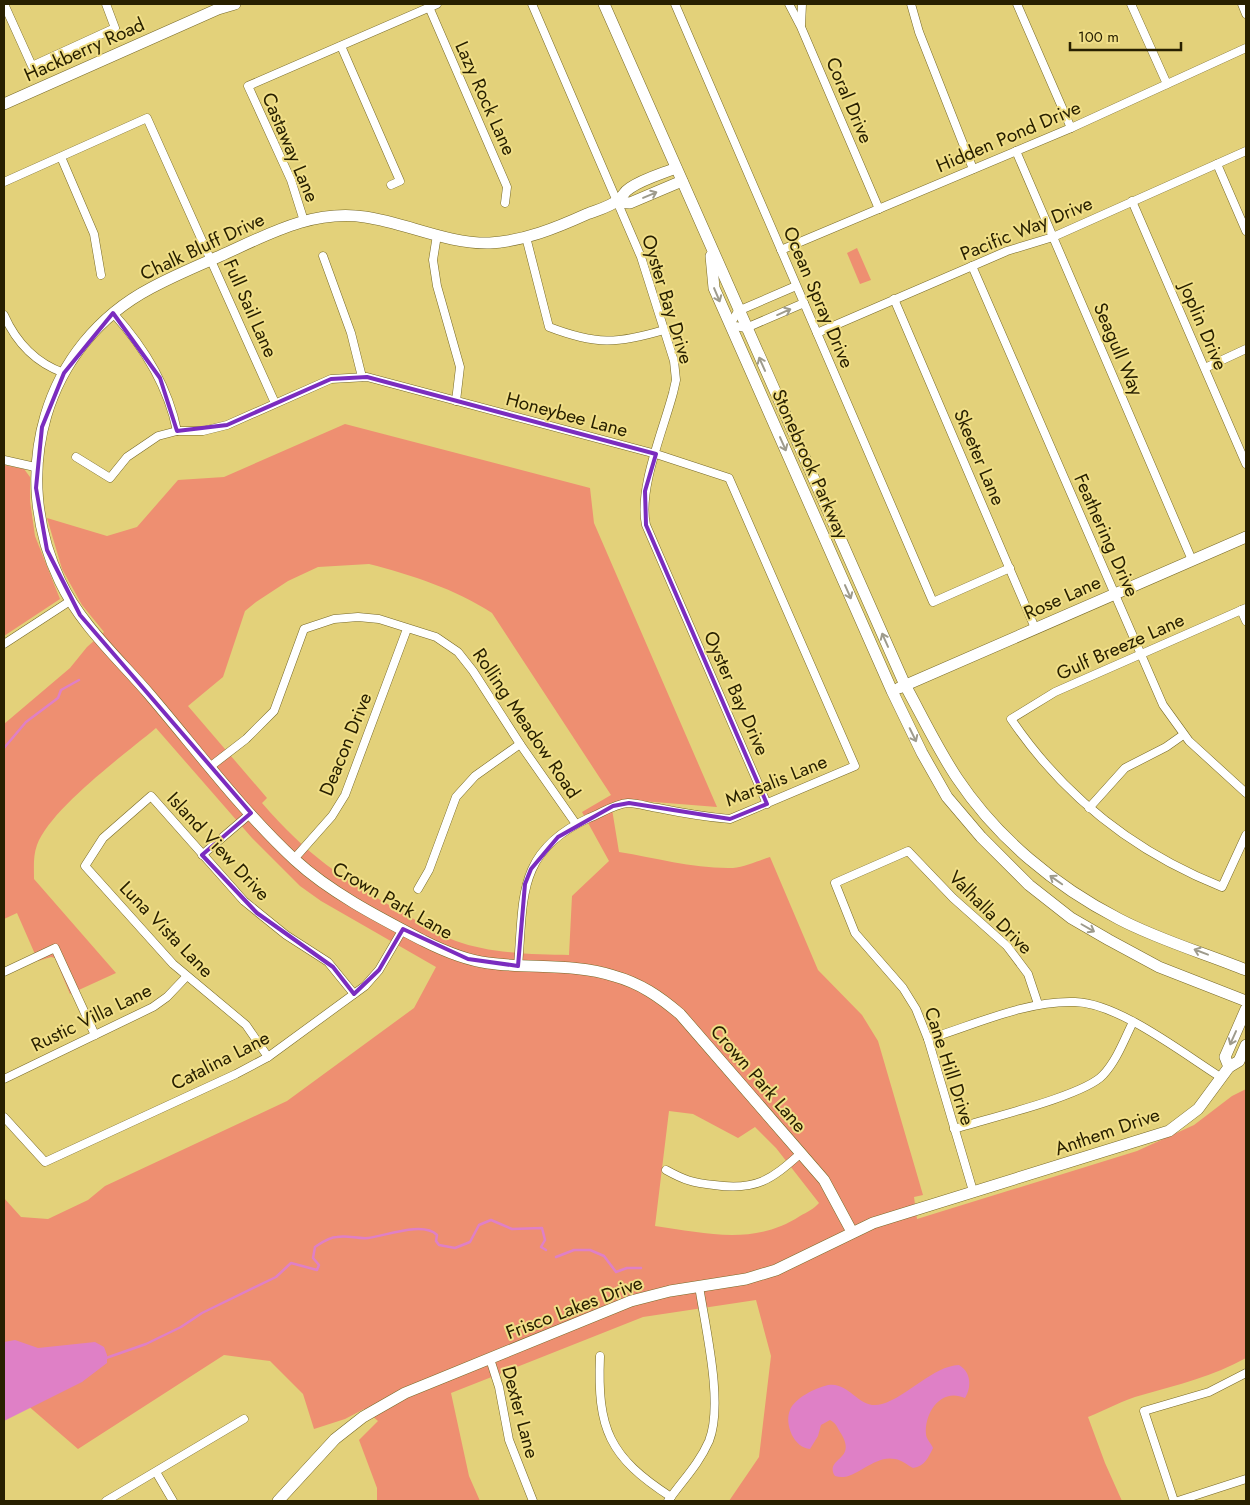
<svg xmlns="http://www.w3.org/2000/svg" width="1250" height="1505" font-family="Jost,sans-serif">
	<rect width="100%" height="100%" fill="#e3d17a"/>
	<!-- green -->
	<g fill="#ee8f71" fill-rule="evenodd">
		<path d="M857 248 871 280 860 284 847 253Z"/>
		<path d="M345 424 590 488 594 523 717 807 629 800 611 803 619 852C657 858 694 869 733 868 745 867 758 861 770 857L818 970 862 1015 878 1041 923 1195 914 1197 917 1219 1137 1151 1194 1125 1232 1096 1246 1089V1358C1214 1376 1177 1385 1142 1395 1123 1400 1106 1410 1088 1417L1105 1463 1122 1501H729L759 1457 771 1356 756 1300 643 1317 451 1393 469 1476 480 1501H377V1488L359 1440 378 1421 364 1409 345 1419 314 1429 303 1394 270 1361 224 1355 78 1449 4 1385V1198L21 1217 48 1219 88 1200 105 1186 287 1101 414 1008 436 967 321 901 300 886 252 838 156 728C124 755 51 808 37 845 33 856 34 867 34 879L116 973 70 994 55 958 51 957 38 961 17 913 4 919V724L70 668 87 647 104 632 82 605 62 569 47 518 107 536 137 527 178 480 224 477ZM369 564C412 575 455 589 492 613L611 795 582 812 609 861 572 896 569 955C535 955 488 953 456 941 437 934 419 922 402 912 342 879 307 855 262 803L267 798 188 706 223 677 245 611 256 602 288 581 318 567ZM669 1111 693 1114 738 1138 755 1127 776 1148 819 1203C814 1209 807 1212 800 1216 754 1246 706 1233 655 1226Z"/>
		<path d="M4 465 24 469 30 477V501L35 536 60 599 4 636Z"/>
	</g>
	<!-- water -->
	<g fill="#df80c6">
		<path d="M15 1340 38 1348 95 1342 104 1347 107 1355V1363L82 1382 4 1421V1342Z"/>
		<path d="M959 1365C971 1372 972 1387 965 1398 941 1387 924 1413 926 1434 926 1439 931 1443 933 1448 928 1458 925 1466 913 1468 907 1465 902 1460 895 1459 873 1454 854 1483 835 1476 824 1457 859 1461 840 1432 837 1427 836 1423 830 1420L821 1425 818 1436 810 1449C794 1448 784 1424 790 1410 795 1398 815 1388 828 1385 850 1381 859 1411 882 1404 907 1397 933 1366 959 1365Z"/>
	</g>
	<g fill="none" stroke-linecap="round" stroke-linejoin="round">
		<!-- stream -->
		<g stroke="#df80c6" stroke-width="2.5">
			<path d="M4 748 26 722 58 698 61 690 79 680"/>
			<path d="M556 1257 574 1250H590L604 1256 616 1272 627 1268H641"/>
			<path d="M106 1358 146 1344 181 1327 202 1313 276 1277 291 1263 317 1270 319 1265 313 1258 315 1247C321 1243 329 1237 337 1237 347 1235 358 1239 368 1238 385 1236 423 1221 437 1235L436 1241 439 1245 455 1248 470 1242 479 1225 491 1220 512 1229 542 1228 545 1240 541 1247 546 1250"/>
		</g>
		<defs>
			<g id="street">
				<path d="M4 4 32 66 115 28 106 4"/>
				<path d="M532 4 641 257 674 361 676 380 673 393C663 431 638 489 646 525L767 804"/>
				<path d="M675 4 933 602 1010 568"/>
				<path d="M789 4 801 27 879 209"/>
				<path d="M911 4 919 32 973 169"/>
				<path d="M1017 4 1071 128"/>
				<path d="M1131 4 1167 84"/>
				<path d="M1242 4 1246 14"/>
				<path d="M429 7 507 187 505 203"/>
				<path d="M801 25 802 4"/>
				<path d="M341 46 400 181 391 185"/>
				<path d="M1016 151 1192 560"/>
				<path d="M61 157 94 234 101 275"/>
				<path d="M1217 164 1246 231"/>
				<path d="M4 182 147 118 275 403"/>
				<path d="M1132 201 1246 464"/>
				<path d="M304 221 291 180 248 86 437 4"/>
				<path d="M437 235 433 260 437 286 460 367 456 401"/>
				<path d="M526 237 549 327C596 345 617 344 664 330"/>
				<path d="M781 250 1071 128 1246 48"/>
				<path d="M323 256 351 333 362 377"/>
				<path d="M972 266 1163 705 1189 741 1246 793"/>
				<path d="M796 286 738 311 730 325 746 328 804 303"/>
				<path d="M894 299 1035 628"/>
				<path d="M113 313C144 347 168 386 177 431"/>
				<path d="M4 315C16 342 36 363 64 373"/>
				<path d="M817 333 1007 251 1053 237 1246 151"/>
				<path d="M1205 368 1246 349"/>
				<path d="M76 457 110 478 127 457 158 436 177 431H203L227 425 331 379 367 377 656 454 729 478 855 766 730 819C706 817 682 813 658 808 649 807 638 803 628 803 614 804 602 813 589 818 516 851 524 898 518 966"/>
				<path d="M4 460 35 467"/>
				<path d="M1246 608 1055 692 1011 719C1064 797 1134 852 1222 887L1246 835"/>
				<path d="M1241 610 1246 621"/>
				<path d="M4 644 70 601"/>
				<path d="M211 766 246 739 274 711 304 629 334 619 358 617 379 619 436 637 458 652 473 671 520 744 576 824"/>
				<path d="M1089 808 1125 768 1166 747 1183 735"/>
				<path d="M202 855 251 813"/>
				<path d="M294 859 332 816 345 795 407 629"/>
				<path d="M418 889 429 870 456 797 475 776 520 744"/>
				<path d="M4 972 55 948 95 1035"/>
				<path d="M928 1039C974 1025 1027 1000 1075 1002 1119 1003 1185 1055 1222 1078"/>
				<path d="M268 1057 246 1025 173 964 85 866 103 838 151 796 244 901 286 935 328 962 354 994"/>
				<path d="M4 1079 153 1007 167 997 186 977"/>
				<path d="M4 1117 45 1162 236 1074 268 1057 365 986 379 970 403 929"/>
				<path d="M954 1129C985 1119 1084 1096 1103 1075 1117 1060 1124 1040 1133 1022"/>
				<path d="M666 1170C684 1180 693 1183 714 1185 756 1191 771 1180 801 1153"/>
				<path d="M973 1191 928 1039 916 1009 903 988 855 933 835 883 908 851 953 898 1007 946 1028 974 1038 1004"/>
				<path d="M600 1356C597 1429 609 1457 671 1497"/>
				<path d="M490 1359 499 1387 509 1440 533 1501"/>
				<path d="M156 1472 173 1501"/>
				<path d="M106 1501 244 1419"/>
				<path d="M668 1501C682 1481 699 1464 709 1441 724 1404 705 1326 699 1286"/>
				<path d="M1174 1501 1144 1411 1209 1392 1246 1373"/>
				<path d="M1178 1501 1246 1479"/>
			</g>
			<g id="secondary">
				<path d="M604 4 905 685C922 716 937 748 957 778 997 838 1055 886 1119 919 1159 940 1204 953 1246 970"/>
				<path d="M4 104 218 9 235 4"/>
				<path d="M676 168C661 174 643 179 630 188 621 194 626 194 618 200 610 207 597 210 587 214 556 228 524 241 490 243 447 244 407 223 365 217 312 209 267 235 220 256 197 266 173 276 151 288 43 345 9 474 60 581 80 624 118 658 149 694 196 749 242 811 295 860 331 893 380 918 424 941 444 951 465 960 488 963 530 969 574 963 614 976 640 983 660 997 680 1014L824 1180 852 1232"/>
				<path d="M616 202 630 203 682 181"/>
				<path d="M711 256 714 288 892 691 922 753 947 797 981 837 1029 885 1071 918 1109 940 1159 967 1246 1001"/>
				<path d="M899 688 1246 537"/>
				<path d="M1229 1067 1225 1057 1246 1009"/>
				<path d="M278 1501 335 1439 363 1417 405 1393 437 1380 631 1301 670 1291 746 1279 776 1270 873 1223 1169 1131 1198 1109 1229 1067 1239 1061 1246 1045"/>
			</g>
		</defs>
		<!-- street casing -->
		<use href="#street" stroke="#776927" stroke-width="9"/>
		<!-- secondary casing -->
		<use href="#secondary" stroke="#776927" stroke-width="12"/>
		<!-- street -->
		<use href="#street" stroke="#fff" stroke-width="8"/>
		<!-- secondary -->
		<use href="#secondary" stroke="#fff" stroke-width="11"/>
	</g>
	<!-- one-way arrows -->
	<defs><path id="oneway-shaft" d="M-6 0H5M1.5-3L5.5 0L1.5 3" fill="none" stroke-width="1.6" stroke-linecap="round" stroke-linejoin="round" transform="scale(1.25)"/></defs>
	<g stroke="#9e9b8c">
		<use href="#oneway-shaft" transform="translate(650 195) rotate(-23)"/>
		<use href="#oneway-shaft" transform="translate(717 295) rotate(67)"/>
		<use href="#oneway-shaft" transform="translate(784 312) rotate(-24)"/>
		<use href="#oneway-shaft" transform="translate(762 364) rotate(-114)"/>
		<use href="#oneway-shaft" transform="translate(783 444) rotate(66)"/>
		<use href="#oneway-shaft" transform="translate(848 592) rotate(66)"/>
		<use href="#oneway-shaft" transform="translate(885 640) rotate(-114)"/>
		<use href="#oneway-shaft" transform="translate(913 735) rotate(64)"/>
		<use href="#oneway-shaft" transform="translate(1056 880) rotate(-145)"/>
		<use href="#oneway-shaft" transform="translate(1088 928) rotate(30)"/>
		<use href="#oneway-shaft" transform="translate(1201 952) rotate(-159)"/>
		<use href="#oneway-shaft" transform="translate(1233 1038) rotate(114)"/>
	</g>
	<!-- marked area -->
	<path fill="none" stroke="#7b2cbf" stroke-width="4" stroke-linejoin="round" d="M113 313 160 378 177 431 227 425 331 379 367 377 656 454 645 491 646 525 767 804 730 819 629 803 613 806 558 837 531 869 525 884 518 966 468 959 403 929 379 970 354 994 333 967 257 913 202 855 251 813 80 615 47 550 36 488 42 427 64 373Z"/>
	<g text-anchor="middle" stroke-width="4" stroke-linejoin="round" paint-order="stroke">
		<!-- street labels -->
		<g font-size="19" fill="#282000" stroke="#f0de87">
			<text transform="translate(84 49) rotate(-24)" y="7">Hackberry Road</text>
			<text transform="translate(486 98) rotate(66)" y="7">Lazy Rock Lane</text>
			<text transform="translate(850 100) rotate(67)" y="7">Coral Drive</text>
			<text transform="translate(1008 136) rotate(-23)" y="7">Hidden Pond Drive</text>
			<text transform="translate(291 147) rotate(67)" y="7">Castaway Lane</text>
			<text transform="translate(1026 228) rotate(-22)" y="7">Pacific Way Drive</text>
			<text transform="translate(202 246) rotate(-25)" y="7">Chalk Bluff Drive</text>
			<text transform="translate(819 297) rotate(67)" y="7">Ocean Spray Drive</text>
			<text transform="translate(668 299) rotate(73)" y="7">Oyster Bay Drive</text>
			<text transform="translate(251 308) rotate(66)" y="7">Full Sail Lane</text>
			<text transform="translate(1204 326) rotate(67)" y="7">Joplin Drive</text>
			<text transform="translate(1119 349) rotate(67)" y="7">Seagull Way</text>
			<text transform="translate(567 414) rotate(15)" y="7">Honeybee Lane</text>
			<text transform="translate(980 457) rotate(67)" y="7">Skeeter Lane</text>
			<text transform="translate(811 464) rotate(66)" y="7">Stonebrook Parkway</text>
			<text transform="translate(1107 535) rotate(66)" y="7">Feathering Drive</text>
			<text transform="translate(1062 597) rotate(-24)" y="7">Rose Lane</text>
			<text transform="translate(1120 646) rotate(-24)" y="7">Gulf Breeze Lane</text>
			<text transform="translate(737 693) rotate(66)" y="7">Oyster Bay Drive</text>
			<text transform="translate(527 723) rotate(56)" y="7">Rolling Meadow Road</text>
			<text transform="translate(345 744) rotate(-68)" y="7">Deacon Drive</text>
			<text transform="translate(776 780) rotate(-22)" y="7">Marsalis Lane</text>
			<text transform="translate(219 846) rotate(47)" y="7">Island View Drive</text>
			<text transform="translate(393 900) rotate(30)" y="7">Crown Park Lane</text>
			<text transform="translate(991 912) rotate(45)" y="7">Valhalla Drive</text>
			<text transform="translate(167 929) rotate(46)" y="7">Luna Vista Lane</text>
			<text transform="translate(91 1017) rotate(-26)" y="7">Rustic Villa Lane</text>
			<text transform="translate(220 1060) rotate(-27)" y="7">Catalina Lane</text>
			<text transform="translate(950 1066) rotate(72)" y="7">Cane Hill Drive</text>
			<text transform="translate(759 1078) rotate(49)" y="7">Crown Park Lane</text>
			<text transform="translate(1107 1131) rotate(-19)" y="7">Anthem Drive</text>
			<text transform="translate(574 1307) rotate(-21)" y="7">Frisco Lakes Drive</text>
			<text transform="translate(521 1412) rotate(75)" y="7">Dexter Lane</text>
		</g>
	</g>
	<!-- border -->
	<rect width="1250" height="1505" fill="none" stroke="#282000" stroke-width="10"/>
	<!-- scale -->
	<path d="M1070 42v8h111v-8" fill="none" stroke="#282000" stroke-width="2.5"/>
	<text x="1078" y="42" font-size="15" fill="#282000" stroke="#f0de87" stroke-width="4" paint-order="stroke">100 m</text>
</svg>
